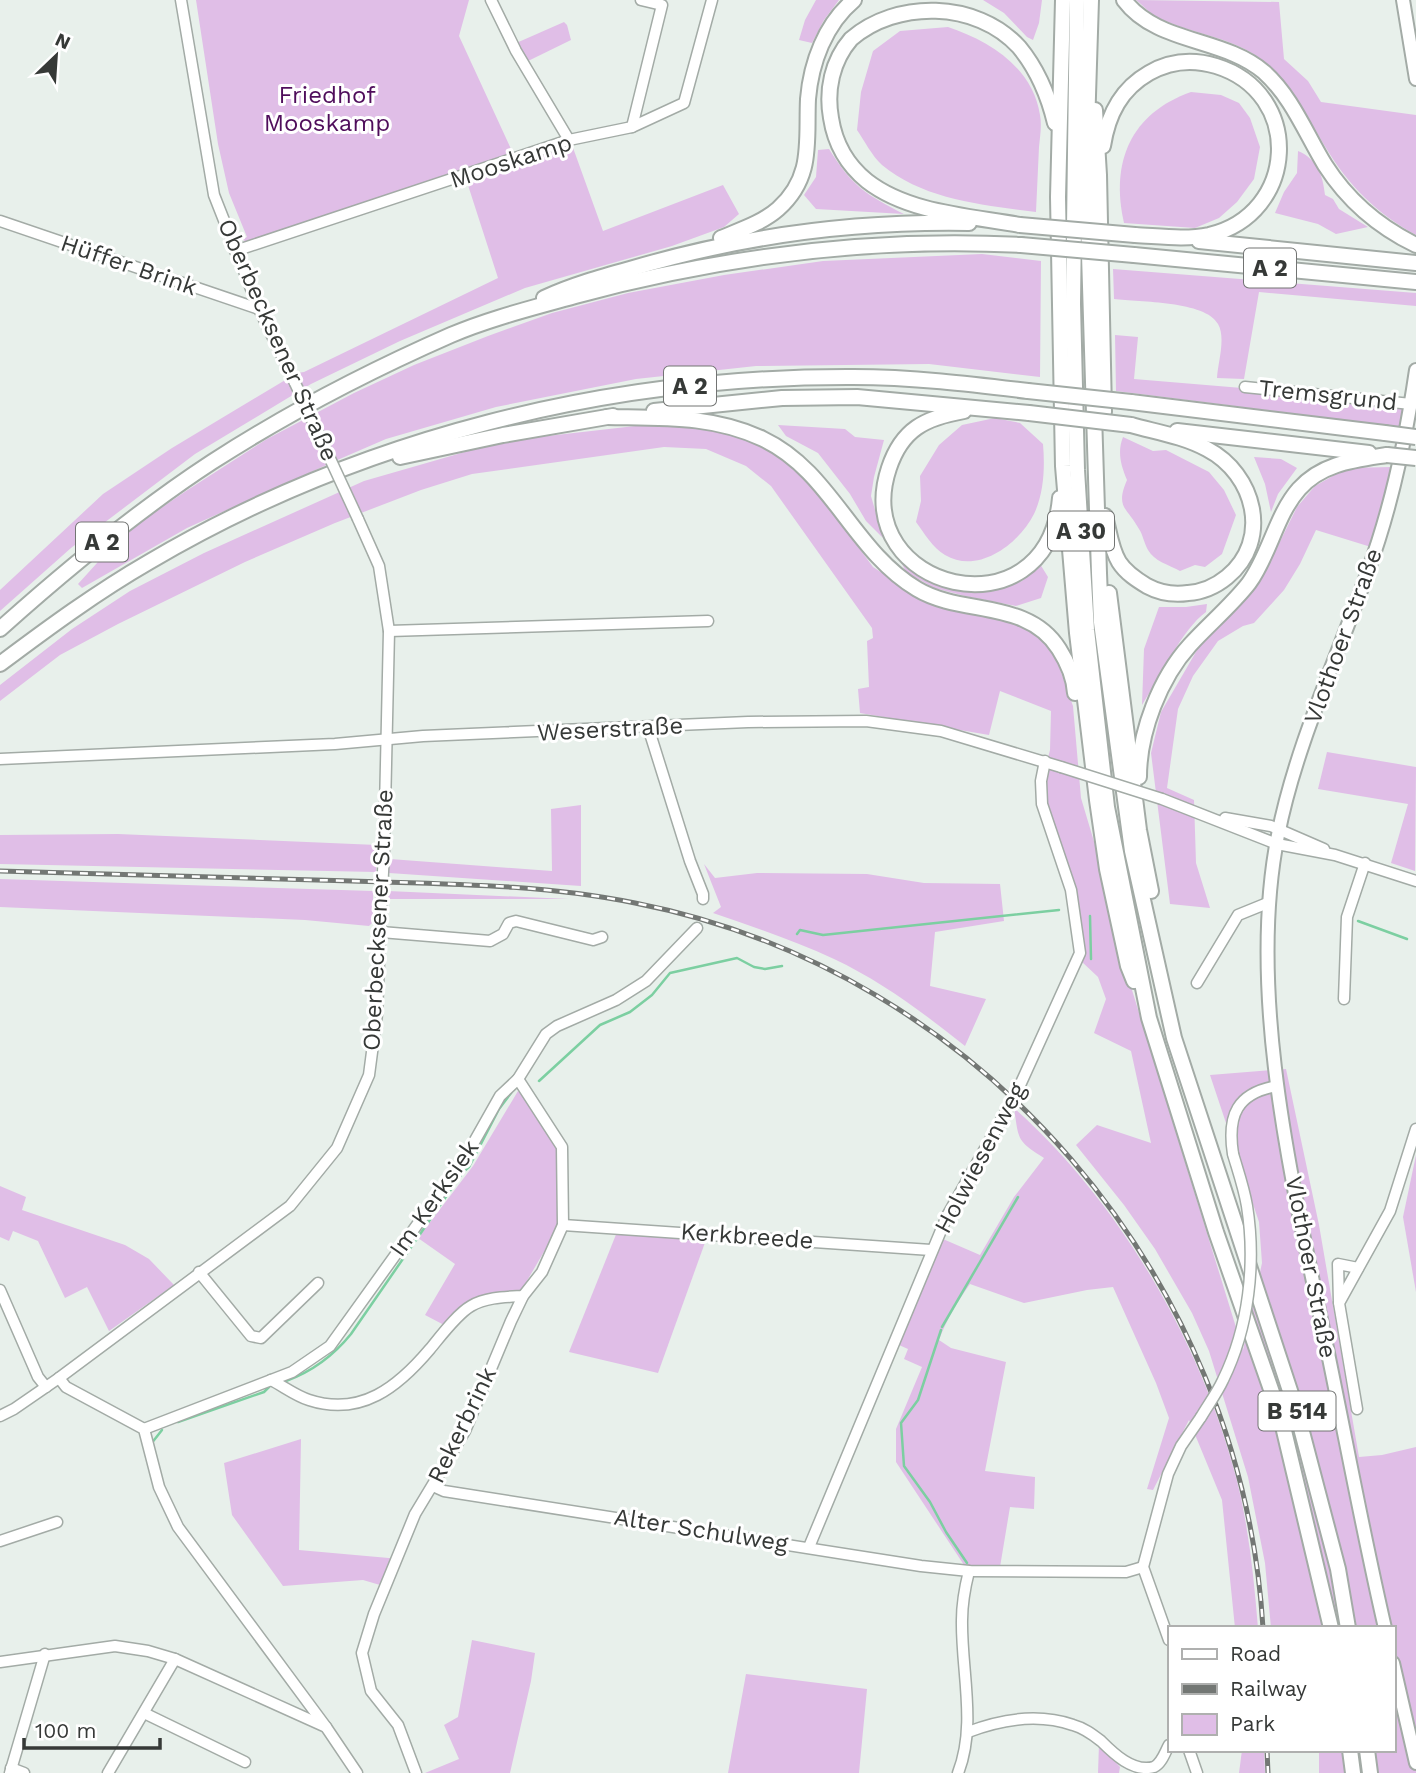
<svg xmlns="http://www.w3.org/2000/svg" width="1416" height="1773" font-family="'Work Sans',sans-serif">
	<rect width="100%" height="100%" fill="#e8f0eb"/>
	<!-- green -->
	<g fill="#e0bee7">
		<path d="M196 0H469L459 36 517 162 572 145 603 231 723 185 739 214 724 227 672 246 525 288 400 341 311 384 195 454 71 548 0 611V590L103 494 172 448 297 373 304 372 498 278 466 179 249 243 241 239 247 237 229 193 218 144Z"/>
		<path d="M816 0H839L824 20 812 43 799 40 805 20Z"/>
		<path d="M983 0H1042L1039 23 1033 40 1027 37 1004 13Z"/>
		<path d="M1136 0 1279 2 1284 59 1308 81 1321 102 1416 115V235C1377 214 1348 185 1326 148 1307 117 1293 85 1265 62 1230 34 1187 35 1152 14 1147 10 1141 4 1136 0Z"/>
		<path d="M564 22 567 25 571 40 524 63 514 44Z"/>
		<path d="M948 27C990 41 1033 68 1040 115 1042 125 1040 137 1039 147 1038 169 1037 190 1036 212 984 205 924 200 882 165 872 156 864 140 857 130L861 92 873 51 900 31Z"/>
		<path d="M1191 92 1221 95 1239 103 1250 118 1260 147 1254 179 1237 202 1219 218 1195 228 1124 223C1110 162 1131 113 1191 92Z"/>
		<path d="M829 149C852 186 865 194 904 214L816 209 804 195 816 177 818 150Z"/>
		<path d="M1298 151C1317 159 1323 175 1325 195L1333 199 1339 209 1368 227 1336 234 1318 224 1275 213 1284 192 1297 173Z"/>
		<path d="M982 254 1041 261 1040 377 929 364 756 366 636 379 496 407 386 439 342 458 187 528 82 588 78 584 116 542 145 519 186 491 267 439 354 393 414 365 488 336 552 313 628 293 724 275 823 261Z"/>
		<path d="M1113 269 1416 293V306L1259 292 1244 379 1217 378C1218 362 1226 338 1218 324 1206 301 1139 302 1114 299Z"/>
		<path d="M1115 335 1138 337 1134 379 1242 388 1413 407 1408 428 1116 391Z"/>
		<path d="M995 418 1020 423 1043 444C1045 467 1044 493 1034 514 1019 544 978 575 945 555 933 548 924 533 916 522L921 501 920 476 939 445 962 425Z"/>
		<path d="M670 422 723 428 761 444 803 472 873 567 914 594 1001 617 1029 628 1052 647 1073 706 1081 798 1101 865 1132 990 1243 1350 1262 1263 1259 1222 1210 1075 1286 1069 1319 1225 1359 1457 1382 1455 1416 1447V1773H1319V1750H1393V1628H1271L1265 1563 1248 1477 1209 1351 1192 1313 1155 1249 1124 1205 1076 1145 1097 1125 1151 1143 1131 1051 1094 1033 1106 999 1098 977 1081 961V953L1042 782 1050 750 1051 711 1000 691 989 735 860 713 858 689 869 687 867 641 873 638 872 628 771 486 746 466 706 449 664 447 472 474 421 490 335 523 245 562 118 624 60 655 0 701V685L72 629 130 591 204 553 364 481 503 441Z"/>
		<path d="M778 425 845 429 855 437 884 440 874 477 871 496 883 538 866 521 850 494 818 453 786 436Z"/>
		<path d="M1123 437 1153 451 1166 450 1209 472 1224 490 1236 515 1222 554 1205 567 1195 565 1180 571C1169 565 1154 561 1148 550 1144 543 1143 535 1139 529 1127 507 1115 508 1127 480 1121 466 1117 452 1123 437Z"/>
		<path d="M1254 457 1281 459 1297 468 1278 494 1271 512 1265 484Z"/>
		<path d="M1391 467 1383 505 1371 547 1316 530 1300 564 1284 590 1254 623 1243 626 1218 641 1193 676 1178 709 1167 788 1194 800 1196 863 1210 908 1170 904 1151 753 1161 712 1200 645 1250 593 1265 572 1297 507 1315 486 1347 468Z"/>
		<path d="M902 564 931 583 957 590H998L1022 581 1040 564 1048 577 1041 598 1016 606 965 596 934 588 906 572Z"/>
		<path d="M1207 604 1206 612C1183 628 1158 680 1142 705L1144 649 1159 607H1186Z"/>
		<path d="M1327 752 1416 767 1415 871 1391 863 1408 804 1318 789Z"/>
		<path d="M581 805V886L389 873 390 859 552 871 551 809Z"/>
		<path d="M118 834 377 845 376 872 0 864V835Z"/>
		<path d="M704 864 715 878 757 873 867 874 924 883 1000 884 1004 921 935 932 930 986 986 999 965 1046C925 1014 881 981 834 959 795 941 754 927 713 913L721 907Z"/>
		<path d="M0 879 373 891V922L369 926 305 920 0 907Z"/>
		<path d="M388 891 569 899H388Z"/>
		<path d="M518 1091 541 1112 560 1148 559 1226 521 1291 472 1301 446 1326 425 1315 455 1264 418 1238 473 1166Z"/>
		<path d="M1014 1108C1120 1202 1202 1344 1237 1481 1249 1529 1254 1579 1258 1628H1235L1222 1500 1189 1420 1153 1490 1147 1489 1169 1418 1156 1383 1113 1287 1087 1290 1024 1303 970 1284C957 1302 947 1319 939 1340L951 1348 1006 1362 985 1471 1035 1477 1034 1509 1010 1507 1000 1567 964 1565 896 1462V1429L922 1367 904 1359 908 1349 890 1341 936 1236 980 1255 1014 1197 1044 1158C1016 1140 1019 1140 1014 1108Z"/>
		<path d="M1416 1155V1292L1403 1217Z"/>
		<path d="M0 1186 26 1197 22 1210 125 1245 149 1259 174 1285 109 1331 87 1287 65 1298 38 1241 13 1231 9 1241 0 1237Z"/>
		<path d="M617 1232 707 1237 658 1373 569 1352Z"/>
		<path d="M301 1439 299 1550 400 1559 384 1593 380 1585 363 1580 283 1586 232 1515 224 1463Z"/>
		<path d="M472 1640 535 1653 531 1681 510 1773H425L459 1759 444 1725 458 1717Z"/>
		<path d="M746 1674 867 1689 859 1773H728Z"/>
		<path d="M1099 1744 1120 1767 1119 1773H1098Z"/>
		<path d="M1242 1750H1264L1265 1773H1239Z"/>
	</g>
	<g fill="none" stroke-linecap="round" stroke-linejoin="round">
		<!-- stream -->
		<g stroke="#7ccfa1" stroke-width="2.5">
			<path d="M1090 916 1091 959"/>
			<path d="M1358 921 1407 939"/>
			<path d="M797 934 800 930 823 935 1059 910"/>
			<path d="M539 1081 600 1025 630 1012 652 995 670 973 737 958 754 967 765 969 782 966"/>
			<path d="M942 1327 1018 1197"/>
			<path d="M941 1330 918 1400 901 1423 904 1466 930 1502 946 1532 967 1563"/>
			<path d="M286 1381C311 1372 334 1355 351 1334L463 1172 469 1167 499 1109 511 1093"/>
			<path d="M178 1422 264 1392 269 1387"/>
			<path d="M151 1444 162 1430"/>
		</g>
		<defs>
			<g id="minor">
				<path d="M181 0 214 195 259 309 295 383"/>
				<path d="M491 0 516 51 569 140"/>
				<path d="M632 127 662 5 641 0"/>
				<path d="M0 221 259 309"/>
				<path d="M235 251 569 140 632 127 684 103 712 0"/>
				<path d="M1245 387 1411 404"/>
				<path d="M358 519 379 566 389 631 384 853"/>
				<path d="M389 631 708 621"/>
				<path d="M648 727 690 861 703 894V899"/>
				<path d="M0 759 335 744 423 736 748 722 866 721 941 731 1061 767"/>
				<path d="M1162 799 1277 844 1335 855 1416 881"/>
				<path d="M1225 818 1271 826 1324 849"/>
				<path d="M381 932 490 941 503 934 509 923 516 921 593 940 602 937"/>
				<path d="M1197 983 1238 915 1270 902"/>
				<path d="M1344 999 1347 917 1365 863"/>
				<path d="M1233 1154C1227 1115 1237 1093 1277 1086"/>
				<path d="M563 1225 931 1250"/>
				<path d="M199 1272 251 1336 261 1338 318 1283"/>
				<path d="M0 1290 38 1377 46 1387"/>
				<path d="M1339 1302 1338 1264 1358 1268"/>
				<path d="M59 1378 66 1387 144 1429 159 1487 178 1527 326 1727"/>
				<path d="M271 1380C283 1386 296 1396 309 1400 361 1417 398 1387 430 1349 440 1337 457 1314 471 1306 486 1297 506 1297 523 1296"/>
				<path d="M1357 1409 1339 1303 1390 1211 1416 1129"/>
				<path d="M0 1416 14 1409 59 1378 290 1206 337 1148 369 1075 377 1014 381 910"/>
				<path d="M144 1429 292 1372 330 1346 465 1158 500 1096 518 1079 546 1034 557 1026 616 1000 646 981 697 928"/>
				<path d="M433 1486 444 1491 921 1566 969 1571 1126 1572 1143 1567"/>
				<path d="M0 1541 57 1522"/>
				<path d="M809 1547 947 1216 1016 1094 1080 953 1071 890 1042 804 1041 781 1045 761"/>
				<path d="M1169 1640 1143 1567 1168 1474 1181 1446 1201 1417"/>
				<path d="M0 1662 115 1646 148 1651 175 1659 326 1727 357 1773"/>
				<path d="M144 1713 245 1762"/>
				<path d="M968 1732C1002 1719 1038 1713 1073 1725 1084 1728 1092 1734 1101 1741 1113 1753 1133 1773 1154 1767 1162 1763 1165 1752 1169 1745"/>
				<path d="M1189 1750 1197 1773"/>
				<path d="M11 1768 24 1773"/>
				<path d="M10 1773 45 1654"/>
				<path d="M108 1773 175 1659"/>
				<path d="M416 1773 398 1725 371 1691 362 1653 374 1614 415 1514 465 1431 511 1321 523 1296 542 1272 563 1225 562 1147 518 1079"/>
				<path d="M958 1773C977 1725 961 1670 962 1620 962 1603 965 1587 969 1571"/>
			</g>
			<g id="major">
				<path d="M1403 0 1416 79"/>
				<path d="M1385 1628C1362 1529 1344 1429 1323 1329 1291 1177 1247 990 1278 835 1296 744 1337 659 1368 571 1392 506 1406 438 1416 370"/>
				<path d="M1393 1663 1416 1763"/>
			</g>
			<g id="highway">
				<path d="M1063 0 1058 197 1063 466 1077 633 1097 800 1107 869 1128 966 1134 981"/>
				<path d="M1077 0 1073 304 1077 470 1087 630 1107 807 1149 1018 1216 1232 1281 1418 1331 1628"/>
				<path d="M1091 0 1086 159 1099 573 1101 622 1132 851 1174 1038 1296 1409 1338 1569 1348 1628"/>
				<path d="M1124 0C1157 44 1223 37 1264 72 1292 97 1306 134 1325 165 1348 201 1379 227 1416 245"/>
				<path d="M1095 110 1099 175 1104 412"/>
				<path d="M1103 146C1108 114 1121 89 1149 73 1170 61 1193 59 1216 66 1304 93 1298 214 1209 235 1185 240 1158 236 1135 235"/>
				<path d="M1020 225C970 216 908 213 867 181 846 164 835 144 831 118 826 90 832 61 851 39 896 0 976 0 1019 47 1038 70 1048 94 1055 123"/>
				<path d="M721 238C740 230 762 223 778 209 814 177 806 141 808 99 811 63 825 24 854 0"/>
				<path d="M1199 241 1416 263"/>
				<path d="M1134 255 1416 282"/>
				<path d="M544 298C572 285 601 277 630 269 741 236 854 221 969 223"/>
				<path d="M1131 402 1385 433"/>
				<path d="M654 411 782 398 857 397 1029 413"/>
				<path d="M964 411C925 418 902 429 889 468 848 590 1047 640 1060 498"/>
				<path d="M607 417C661 418 713 415 763 439 831 471 853 551 917 589 962 616 1028 599 1059 649 1068 663 1074 677 1075 693"/>
				<path d="M1177 431 1369 453"/>
				<path d="M400 457 503 435 613 416"/>
				<path d="M1105 516C1109 531 1111 549 1119 562 1126 573 1137 580 1147 586 1160 593 1174 595 1188 593 1203 592 1216 586 1227 577 1272 540 1255 474 1207 449 1183 436 1156 432 1131 425"/>
				<path d="M1109 593 1139 830 1151 891"/>
				<path d="M0 629C67 569 137 511 212 462 288 413 369 371 451 335 491 318 533 308 575 296 720 257 870 237 1021 245"/>
				<path d="M0 664C48 628 97 592 149 562 361 437 609 376 853 377 912 377 970 384 1028 391"/>
				<path d="M1139 777C1139 732 1160 678 1190 645 1209 624 1232 605 1249 583 1270 554 1276 515 1299 489 1322 463 1355 460 1387 455"/>
				<path d="M1350 1750 1353 1773"/>
				<path d="M1367 1750 1370 1773"/>
			</g>
		</defs>
		<!-- minor casing -->
		<use href="#minor" stroke="#a3aba6" stroke-width="13"/>
		<!-- major casing -->
		<use href="#major" stroke="#a3aba6" stroke-width="16"/>
		<!-- highway casing -->
		<use href="#highway" stroke="#a3aba6" stroke-width="18"/>
		<!-- minor -->
		<use href="#minor" stroke="#fff" stroke-width="10"/>
		<!-- major -->
		<use href="#major" stroke="#fff" stroke-width="12"/>
		<!-- highway -->
		<use href="#highway" stroke="#fff" stroke-width="14"/>
		<defs>
			<g id="rail">
				<path d="M0 871C117 874 234 878 352 881 446 884 542 884 635 903 982 971 1242 1277 1263 1628"/>
				<path d="M1267 1750 1268 1773"/>
			</g>
		</defs>
		<!-- rail casing -->
		<use href="#rail" stroke="#737774" stroke-width="5"/>
		<!-- rail -->
		<use href="#rail" stroke="#fff" stroke-width="2.5" stroke-dasharray="8" stroke-linecap="butt"/>
		<defs>
			<g id="minor-bridge">
				<path d="M295 383 358 519"/>
				<path d="M1061 767 1162 799"/>
				<path d="M381 910 384 853"/>
				<path d="M1201 1417C1208 1405 1217 1393 1223 1380 1249 1327 1256 1263 1247 1206 1244 1188 1238 1171 1233 1154"/>
			</g>
			<g id="highway-bridge">
				<path d="M1020 225 1135 235"/>
				<path d="M1021 245 1134 255"/>
				<path d="M1028 391 1131 402"/>
				<path d="M1029 413 1131 425"/>
				<path d="M1385 433 1416 437"/>
				<path d="M1387 455 1416 458"/>
			</g>
		</defs>
		<!-- minor-bridge casing -->
		<use href="#minor-bridge" stroke="#a3aba6" stroke-width="13" stroke-linecap="butt"/>
		<!-- highway-bridge casing -->
		<use href="#highway-bridge" stroke="#a3aba6" stroke-width="18" stroke-linecap="butt"/>
		<!-- minor-bridge -->
		<use href="#minor-bridge" stroke="#fff" stroke-width="10"/>
		<!-- highway-bridge -->
		<use href="#highway-bridge" stroke="#fff" stroke-width="14"/>
	</g>
	<g text-anchor="middle" stroke-width="6" stroke-linejoin="round" paint-order="stroke">
		<!-- shield labels -->
		<g fill="#fff" stroke="#727473" stroke-width="2">
			<rect x="1244" y="248.5" width="52" height="39" rx="5"/>
			<rect x="664" y="366.5" width="52" height="39" rx="5"/>
			<rect x="1048" y="511.5" width="66" height="39" rx="5"/>
			<rect x="76" y="522.5" width="52" height="39" rx="5"/>
			<rect x="1258.5" y="1391.5" width="77" height="39" rx="5"/>
		</g>
		<g font-size="23" font-weight="bold" fill="#363937">
			<text x="1270" y="276">A 2</text>
			<text x="690" y="394">A 2</text>
			<text x="1081" y="539">A 30</text>
			<text x="102" y="550">A 2</text>
			<text x="1297" y="1419">B 514</text>
		</g>
		<!-- park labels -->
		<g font-size="24" fill="#4f0d5b" stroke="#fff">
			<text x="327" y="103">Friedhof<tspan x="327" dy="28">Mooskamp</tspan></text>
		</g>
		<!-- street labels -->
		<g font-size="24" fill="#363937" stroke="#fff">
			<text transform="translate(511 161) rotate(-18)" y="8">Mooskamp</text>
			<text transform="translate(129 265) rotate(19)" y="8">Hüffer Brink</text>
			<text transform="translate(278 340) rotate(66)" y="8">Oberbecksener Straße</text>
			<text transform="translate(1328 395) rotate(6)" y="8">Tremsgrund</text>
			<text transform="translate(1343 636) rotate(-70)" y="8">Vlothoer Straße</text>
			<text transform="translate(610 729) rotate(-3)" y="8">Weserstraße</text>
			<text transform="translate(378 920) rotate(-87)" y="8">Oberbecksener Straße</text>
			<text transform="translate(980 1158) rotate(-62)" y="8">Holwiesenweg</text>
			<text transform="translate(434 1198) rotate(-55)" y="8">Im Kerksiek</text>
			<text transform="translate(747 1236) rotate(4)" y="8">Kerkbreede</text>
			<text transform="translate(1311 1267) rotate(79)" y="8">Vlothoer Straße</text>
			<text transform="translate(462 1425) rotate(-64)" y="8">Rekerbrink</text>
			<text transform="translate(701 1530) rotate(9)" y="8">Alter Schulweg</text>
		</g>
	</g>
	<!-- legend -->
	<rect x="1168" y="1626" width="228" height="126" fill="#ffffff" stroke="#afb0af" stroke-width="2"/>
	<rect x="1182" y="1649" width="35" height="10" fill="#ffffff" stroke="#afb0af" stroke-width="2"/>
	<text x="1230" y="1661" font-size="21" fill="#363937">Road</text>
	<rect x="1182" y="1684" width="35" height="10" fill="#737774" stroke="#afb0af" stroke-width="2"/>
	<text x="1230" y="1696" font-size="21" fill="#363937">Railway</text>
	<rect x="1182" y="1714" width="35" height="21" fill="#e0bee7" stroke="#afb0af" stroke-width="2"/>
	<text x="1230" y="1731" font-size="21" fill="#363937">Park</text>
	<!-- north arrow -->
	<g transform="translate(56 56) rotate(25)" stroke="#ffffff" stroke-width="5" paint-order="stroke">
	<path d="M0-5L12 26L0 18L-12 26Z" fill="#363937"/>
	<text y="-10" font-size="19" font-weight="bold" text-anchor="middle" fill="#363937">N</text>
	</g>
	<!-- scale -->
	<path d="M24 1738v10h136v-10" fill="none" stroke="#363937" stroke-width="3.5"/>
	<text x="35" y="1738" font-size="21" fill="#363937" stroke="#ffffff" stroke-width="5" paint-order="stroke">100 m</text>
</svg>
